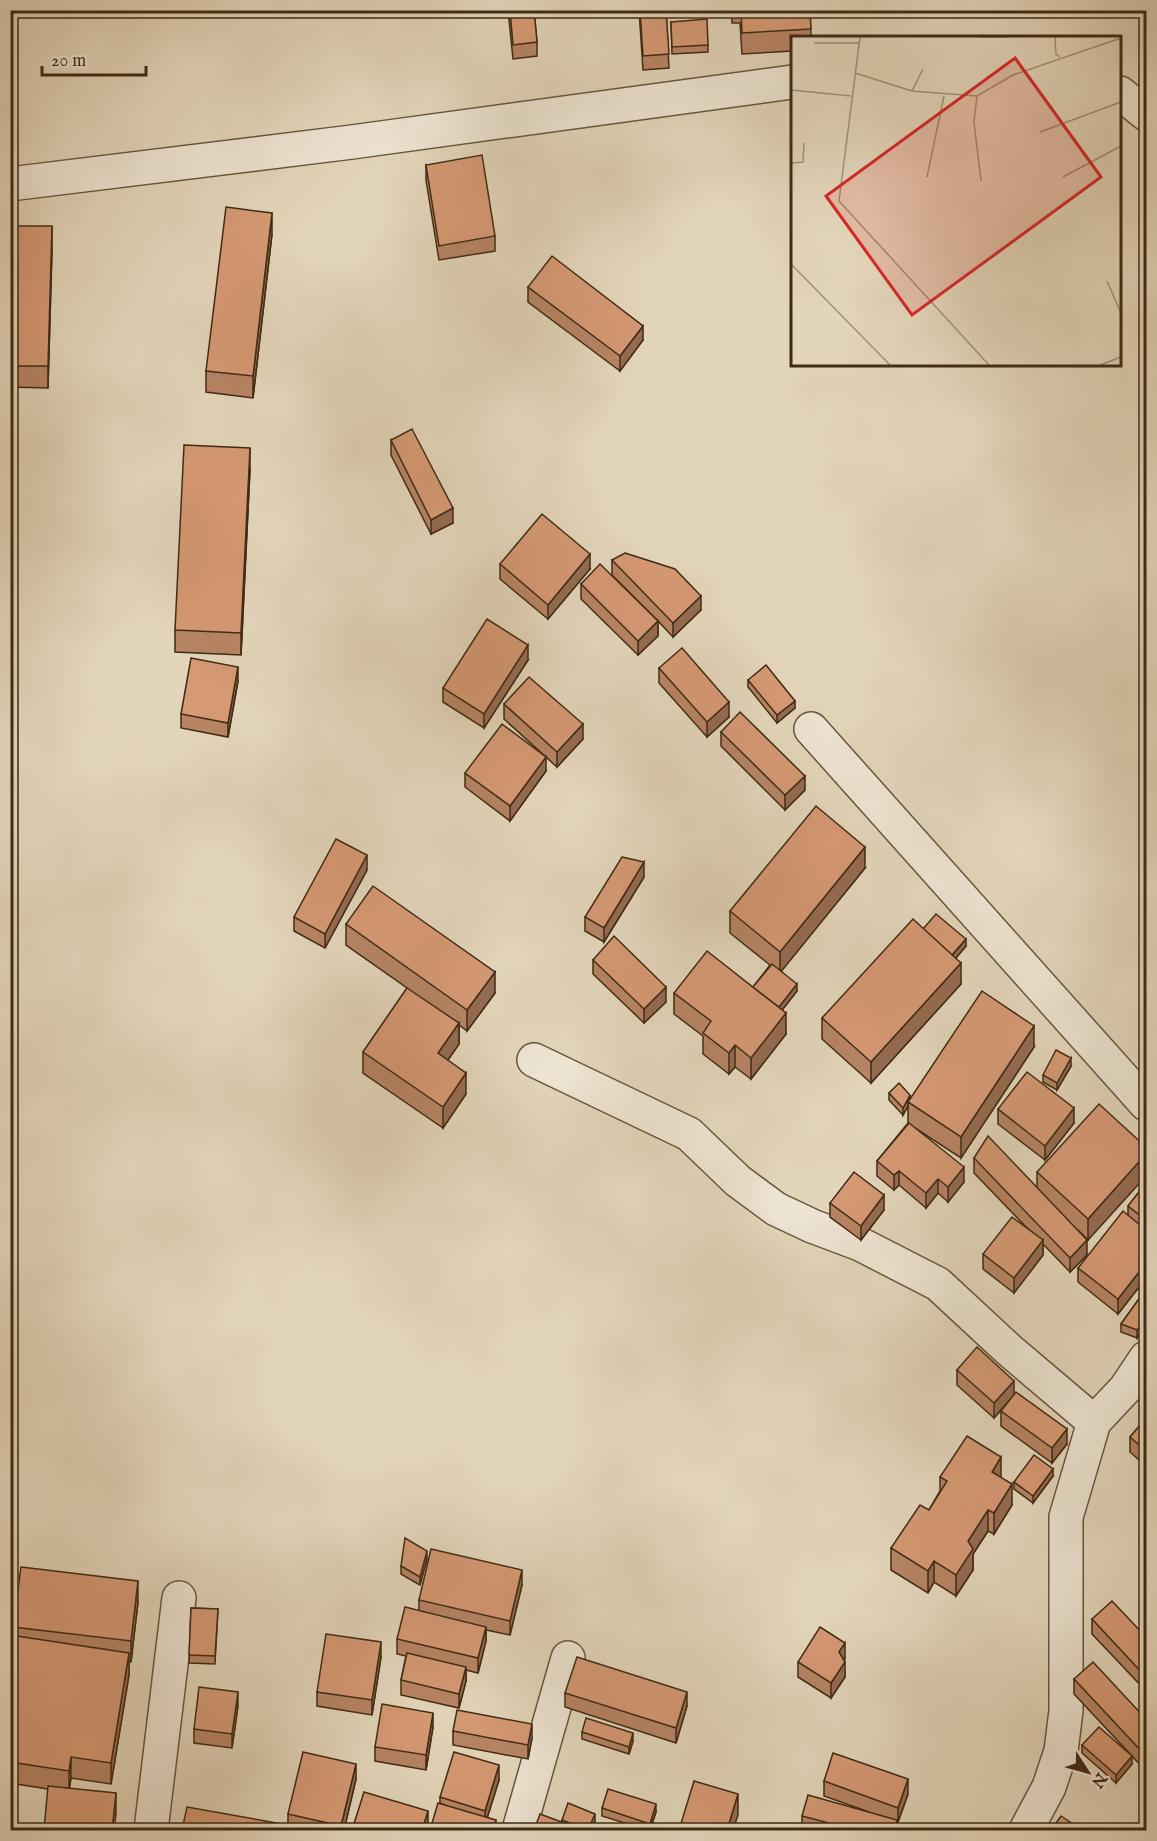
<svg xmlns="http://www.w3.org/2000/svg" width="1157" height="1841" font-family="'IM FELL English',serif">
	<rect width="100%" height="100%" fill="#e3d5ba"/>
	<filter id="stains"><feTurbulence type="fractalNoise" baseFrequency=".00333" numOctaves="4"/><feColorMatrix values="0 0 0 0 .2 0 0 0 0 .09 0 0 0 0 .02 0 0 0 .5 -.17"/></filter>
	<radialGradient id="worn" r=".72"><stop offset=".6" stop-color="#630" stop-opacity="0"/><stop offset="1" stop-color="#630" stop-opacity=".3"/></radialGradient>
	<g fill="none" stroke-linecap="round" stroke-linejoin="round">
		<defs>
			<g id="street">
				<path d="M1120 93 1146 114"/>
				<path d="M10 184 352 142 792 82"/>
				<path d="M811 729 1146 1104"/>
				<path d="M534 1060 689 1134 738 1181 776 1209 812 1226 860 1244 938 1284 1008 1349 1094 1422"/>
				<path d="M151 1830 179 1598"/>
				<path d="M519 1830 568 1658"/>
				<path d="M1026 1830 1049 1787 1061 1751 1066 1711V1517L1094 1422 1126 1388 1146 1358"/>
			</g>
		</defs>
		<!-- street casing -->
		<use href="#street" stroke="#68563e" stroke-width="36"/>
		<!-- street -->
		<use href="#street" stroke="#ede4d2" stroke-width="33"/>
	</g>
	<!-- wall -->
	<g fill="#b78464" stroke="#3f2b14" stroke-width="1.5">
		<path d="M508 10H534L537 42V56L513 59Z"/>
		<path d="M639 10H666L669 68 643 70Z"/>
		<path d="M731 10H810L811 38H792V51L742 54 740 23H732Z"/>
		<path d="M671 22 708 45V52L672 54Z"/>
		<path d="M426 165 495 236V251L439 260 426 180Z"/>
		<path d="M10 226 52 248 48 388 10 387Z"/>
		<path d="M272 234 253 398 206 392V371Z"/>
		<path d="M528 287 643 340 620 371 528 302Z"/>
		<path d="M391 440 453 523 431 534 391 455Z"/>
		<path d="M250 469 241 655 175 652V630Z"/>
		<path d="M612 560 701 610 673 637 658 621V636L638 655 581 599V584L657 620 612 575Z"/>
		<path d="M500 564 590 569 548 619 500 579Z"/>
		<path d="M528 660 484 728 443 702V688Z"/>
		<path d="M659 668 729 717 707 737 659 683Z"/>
		<path d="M748 680 795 708 777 723 748 687Z"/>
		<path d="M238 681 228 737 181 728V714Z"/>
		<path d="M504 704 583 739 557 767 504 719Z"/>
		<path d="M721 732 805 790 785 810 721 746Z"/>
		<path d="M546 771 510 821 465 787V773Z"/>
		<path d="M865 868 781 971 797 991 782 1010 786 1034 751 1079 735 1067 729 1074 703 1054V1036L674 1014V993L753 987 770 965 730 933V911Z"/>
		<path d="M367 870 325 948 294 931V917Z"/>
		<path d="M644 877 604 942 585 931V917Z"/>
		<path d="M346 924 495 993 467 1031 459 1025V1044L448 1060 466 1094 443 1128 363 1073V1052L407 988 346 945Z"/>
		<path d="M923 929 966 946 956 958 961 984 871 1083 822 1039V1018Z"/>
		<path d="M593 960 666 1002 644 1023 593 974Z"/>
		<path d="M1034 1047 961 1158 915 1128 964 1182 948 1202 938 1193 926 1208 899 1185 894 1190 877 1176V1161L908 1123V1106L903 1115 889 1100V1093L910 1099Z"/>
		<path d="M1071 1066 1057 1090 1043 1082V1075Z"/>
		<path d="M998 1109 1074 1123 1045 1160 998 1124Z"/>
		<path d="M1146 1147 1088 1240 1078 1230 1087 1255 1070 1272 1043 1244V1255L1014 1293 983 1269V1254L1029 1230 974 1173V1158L1037 1188V1172Z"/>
		<path d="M1146 1183V1278L1118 1314 1078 1282V1268L1128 1215V1206Z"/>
		<path d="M830 1203 884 1210 861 1240 830 1217Z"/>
		<path d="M1146 1289 1137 1338 1121 1332V1324Z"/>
		<path d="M957 1370 1014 1394 1067 1444 1052 1463 1001 1426V1411L1007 1404 994 1418 957 1385Z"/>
		<path d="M1146 1418V1466L1130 1452V1437Z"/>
		<path d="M1053 1476 1033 1503 1014 1489V1482Z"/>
		<path d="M940 1477 1001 1478 1012 1505 994 1534 988 1531 973 1554V1570L956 1596 934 1582 928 1593 891 1570V1548L929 1510 940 1491Z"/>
		<path d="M427 1559 420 1585 401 1574V1566Z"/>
		<path d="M522 1585 510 1635 486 1630V1641L478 1673 466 1670V1681L459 1708 401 1695V1680L406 1656 397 1654V1639L419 1611V1600Z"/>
		<path d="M138 1602 131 1662H129V1675L111 1784 71 1778 69 1788 116 1814 48 1789 10 1783V1635H13V1627Z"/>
		<path d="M191 1608 218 1609 215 1664 189 1663Z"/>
		<path d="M1092 1619 1146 1637V1691L1092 1634Z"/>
		<path d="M381 1657 372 1715 317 1706V1692Z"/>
		<path d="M845 1658 844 1660 845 1677 831 1698 798 1677V1662Z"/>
		<path d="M1074 1679 1146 1719V1771L1074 1694Z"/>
		<path d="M565 1693 687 1706 676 1743 565 1707Z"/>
		<path d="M238 1706 232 1748 194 1743V1729Z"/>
		<path d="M433 1727 426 1770 375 1761V1747Z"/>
		<path d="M453 1731 532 1738 528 1759 453 1745Z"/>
		<path d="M582 1732 633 1741 629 1754 582 1739Z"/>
		<path d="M1082 1745 1132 1764 1116 1783 1082 1753Z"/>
		<path d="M356 1779 344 1830H182L288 1826V1814Z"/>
		<path d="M499 1780 487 1818 496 1830 440 1803V1797Z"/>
		<path d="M824 1781 908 1794 898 1822H897V1830H802V1816L869 1812 824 1796Z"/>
		<path d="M602 1808 656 1812 650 1830H647L602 1816Z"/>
		<path d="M562 1820 595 1821 591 1830H534L562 1822Z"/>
	</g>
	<!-- shaded-wall -->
	<g fill="#956b51" stroke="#3f2b14" stroke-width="1.5">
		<path d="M272 213V234L253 398V376Z"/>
		<path d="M52 226V248L48 388V366Z"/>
		<path d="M643 326V340L620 371V356Z"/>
		<path d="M250 448V469L241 655V633Z"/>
		<path d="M453 508V523L431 534V520Z"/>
		<path d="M590 554V569L548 619V605Z"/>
		<path d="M701 596V610L673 637V623Z"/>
		<path d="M658 621V636L638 655V641Z"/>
		<path d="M528 645V660L484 728V714Z"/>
		<path d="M238 667V681L228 737V723Z"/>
		<path d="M795 701V708L777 723V715Z"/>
		<path d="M729 702V717L707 737V722Z"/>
		<path d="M583 724V739L557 767V752Z"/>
		<path d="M546 757V771L510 821V806Z"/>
		<path d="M805 776V790L785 810V795Z"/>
		<path d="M865 847V868L780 973V952Z"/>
		<path d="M367 855V870L325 948V934Z"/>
		<path d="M644 862V877L604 942V928Z"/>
		<path d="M966 939V946L950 965V958Z"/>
		<path d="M961 963V984L871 1083V1062Z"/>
		<path d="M495 972V993L467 1031V1010Z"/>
		<path d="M797 984V991L775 1019V1012Z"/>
		<path d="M666 987V1002L644 1023V1009Z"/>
		<path d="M786 1013V1034L751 1079V1058Z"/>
		<path d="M459 1023V1044L438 1074V1053Z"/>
		<path d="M1034 1026V1047L961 1158V1137Z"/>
		<path d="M735 1045V1067L729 1074V1053Z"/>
		<path d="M1071 1058V1066L1057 1090V1083Z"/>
		<path d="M466 1073V1094L443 1128V1107Z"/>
		<path d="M910 1095V1103L908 1102V1106L903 1115V1108Z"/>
		<path d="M1074 1108V1123L1045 1160V1146Z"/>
		<path d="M1146 1154V1176L1088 1240V1219Z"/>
		<path d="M964 1167V1182L948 1202V1187Z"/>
		<path d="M899 1171V1185L894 1190V1175Z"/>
		<path d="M938 1179V1193L926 1208V1193Z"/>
		<path d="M884 1195V1210L861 1240V1226Z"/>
		<path d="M1043 1240V1255L1014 1293V1278Z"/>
		<path d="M1087 1240V1255L1070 1272V1258Z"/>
		<path d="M1146 1263V1278L1118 1314V1299Z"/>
		<path d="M1146 1318V1325L1137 1338V1330Z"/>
		<path d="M1014 1381V1395L994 1418V1403Z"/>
		<path d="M1067 1429V1444L1052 1463V1448Z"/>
		<path d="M1001 1457V1478L992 1472Z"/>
		<path d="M1053 1469V1476L1033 1503V1496Z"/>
		<path d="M1012 1484V1505L994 1534V1513Z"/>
		<path d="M988 1510V1531L973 1554V1570L956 1596V1575L968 1541Z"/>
		<path d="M427 1551V1559L420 1585V1577Z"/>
		<path d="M934 1561V1582L928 1593V1571Z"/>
		<path d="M522 1570V1585L510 1635V1621Z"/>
		<path d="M138 1581V1602L131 1662V1641Z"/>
		<path d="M486 1627V1641L478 1673V1658Z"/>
		<path d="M381 1642V1657L372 1715V1700Z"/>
		<path d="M845 1643V1658L839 1667V1652Z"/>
		<path d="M129 1653V1675L111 1784V1763Z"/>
		<path d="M845 1662V1677L831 1698V1683Z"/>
		<path d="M466 1667V1681L459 1708V1694Z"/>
		<path d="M238 1692V1706L232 1748V1734Z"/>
		<path d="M687 1692V1706L676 1743V1728Z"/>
		<path d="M433 1713V1727L426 1770V1755Z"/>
		<path d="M532 1724V1738L528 1759V1745Z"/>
		<path d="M633 1733V1741L629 1754V1747Z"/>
		<path d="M1132 1756V1764L1116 1783V1775Z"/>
		<path d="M71 1757V1778L69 1792V1771Z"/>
		<path d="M356 1764V1779L344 1830H341V1826Z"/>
		<path d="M499 1765V1780L485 1825V1811Z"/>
		<path d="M908 1779V1794L898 1822V1808Z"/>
		<path d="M116 1793V1814L114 1830H112Z"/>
		<path d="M738 1794V1815L733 1830H727Z"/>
		<path d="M656 1804V1812L650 1830V1824Z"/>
		<path d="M428 1811V1825L426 1830H422Z"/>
		<path d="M595 1814V1821L591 1830H588Z"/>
		<path d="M496 1820V1830H493Z"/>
	</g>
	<!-- building -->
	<g fill="#d59974" stroke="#3f2b14" stroke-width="1.5">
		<path d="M510 10H534L537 42 513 45Z"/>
		<path d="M640 10H666L669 54 643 56Z"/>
		<path d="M741 10H810L811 29 742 33Z"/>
		<path d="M707 19 708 45 672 47 671 22Z"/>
		<path d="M482 155 495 236 439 246 426 165Z"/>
		<path d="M226 207 272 213 253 376 206 371Z"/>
		<path d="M10 226H52L48 366H10Z"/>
		<path d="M552 256 643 326 620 356 528 287Z"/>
		<path d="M412 429 453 508 431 520 391 440Z"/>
		<path d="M184 445 250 448 241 633 175 630Z"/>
		<path d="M542 514 590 554 548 605 500 564Z"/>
		<path d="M625 553 675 569 701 596 673 623 612 560Z"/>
		<path d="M600 564 658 621 638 641 581 584Z"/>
		<path d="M487 619 528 645 484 714 443 688Z"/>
		<path d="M682 648 729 702 707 722 659 668Z"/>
		<path d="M191 658 238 667 228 723 181 714Z"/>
		<path d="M766 665 795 701 777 715 748 680Z"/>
		<path d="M529 677 583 724 557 752 504 704Z"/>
		<path d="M740 712 805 776 785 795 721 732Z"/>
		<path d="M502 724 546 757 510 806 465 773Z"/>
		<path d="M816 806 865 847 780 952 730 911Z"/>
		<path d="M336 839 367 855 325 934 294 917Z"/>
		<path d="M622 857 644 862 604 928 585 917Z"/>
		<path d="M373 886 495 972 467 1010 346 924Z"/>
		<path d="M936 914 966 939 952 955 923 929Z"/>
		<path d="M913 919 961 963 871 1062 822 1018Z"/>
		<path d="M614 936 666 987 644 1009 593 960Z"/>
		<path d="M707 951 786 1013 751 1058 735 1045 729 1053 703 1033 711 1021 674 993Z"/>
		<path d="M772 964 797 984 779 1007 753 987Z"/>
		<path d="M407 988 459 1023 438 1053 466 1073 443 1107 363 1052Z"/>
		<path d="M982 991 1034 1026 961 1137 908 1102Z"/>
		<path d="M1056 1050 1071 1058 1057 1083 1043 1075Z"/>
		<path d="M1027 1072 1074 1108 1045 1146 998 1109Z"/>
		<path d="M899 1083 910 1095 903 1108 889 1093Z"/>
		<path d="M1099 1104 1146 1147V1154L1088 1219 1037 1172Z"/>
		<path d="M909 1123 964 1167 948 1187 938 1179 926 1193 899 1171 894 1175 877 1161Z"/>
		<path d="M988 1136 1087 1240 1070 1258 974 1158Z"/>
		<path d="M854 1172 884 1195 861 1226 830 1203Z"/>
		<path d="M1146 1183V1220L1128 1206Z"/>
		<path d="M1123 1211 1146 1230V1263L1118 1299 1078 1268Z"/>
		<path d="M1012 1217 1043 1240 1014 1278 983 1254Z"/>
		<path d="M1146 1289V1318L1137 1330 1121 1324Z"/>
		<path d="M977 1347 1014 1381 994 1403 957 1370Z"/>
		<path d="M1016 1392 1067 1429 1052 1448 1001 1411Z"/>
		<path d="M1146 1418V1451L1130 1437Z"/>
		<path d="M967 1436 1001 1457 992 1472 1012 1484 994 1513 988 1510 968 1541 973 1549 956 1575 934 1561 928 1571 891 1548 920 1505 929 1510 947 1481 940 1477Z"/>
		<path d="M1034 1455 1053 1469 1033 1496 1014 1482Z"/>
		<path d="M405 1538 427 1551 420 1577 401 1566Z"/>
		<path d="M431 1549 522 1570 510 1621 419 1600Z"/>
		<path d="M21 1567 138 1581 131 1641 13 1627Z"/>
		<path d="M1112 1601 1146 1637V1677L1092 1619Z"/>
		<path d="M405 1607 486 1627 478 1658 397 1639Z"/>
		<path d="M191 1608 218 1609 215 1656 189 1655Z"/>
		<path d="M820 1627 845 1643 839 1652 845 1662 831 1683 798 1662Z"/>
		<path d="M326 1634 381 1642 372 1700 317 1692Z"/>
		<path d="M10 1635 129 1653 111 1763 71 1757 69 1771 10 1762Z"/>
		<path d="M407 1653 466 1667 459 1694 401 1680Z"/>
		<path d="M577 1657 687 1692 676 1728 565 1693Z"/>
		<path d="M1093 1662 1146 1719V1756L1074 1679Z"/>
		<path d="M199 1687 238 1692 232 1734 194 1729Z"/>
		<path d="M382 1704 433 1713 426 1755 375 1747Z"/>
		<path d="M457 1710 532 1724 528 1745 453 1731Z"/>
		<path d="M586 1718 633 1733 629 1747 582 1732Z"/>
		<path d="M1099 1727 1132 1756 1116 1775 1082 1745Z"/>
		<path d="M303 1752 356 1764 341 1826 288 1814Z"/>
		<path d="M454 1752 499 1765 485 1811 440 1797Z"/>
		<path d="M833 1753 908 1779 898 1808 824 1781Z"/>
		<path d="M694 1781 738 1794 727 1830H679Z"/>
		<path d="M48 1786 116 1793 112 1830H44Z"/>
		<path d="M608 1789 656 1804 650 1824 602 1808Z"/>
		<path d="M364 1792 428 1811 422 1830H352Z"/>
		<path d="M808 1795 897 1820 894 1830H855L802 1816Z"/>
		<path d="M438 1803 496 1820 493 1830H430Z"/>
		<path d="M568 1803 595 1814 588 1830 562 1820Z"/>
		<path d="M187 1807 316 1830H182Z"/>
		<path d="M540 1814 583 1830H534Z"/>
		<path d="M1061 1816 1082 1830H1051Z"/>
		<path d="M931 1824 956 1830H929Z"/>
	</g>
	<!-- overview -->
	<g transform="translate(791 36)">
		<rect width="330" height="330" fill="#e3d5ba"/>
		<path fill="none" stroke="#a19178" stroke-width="1.5" d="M69 1 48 165 198 329M190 1H218M264 1 265 18 269 21M23 7H68M64 37 121 55 186 60 222 39 330 2M0 54 60 60M121 55 132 33M186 60 183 86 190 145M249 96 330 66M0 127 12 126 13 107M136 141 153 60M272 141 330 110M0 228 99 329M316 245 330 277M309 329 330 321"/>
		<path fill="#d62828" fill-opacity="0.15" stroke="#d62828" stroke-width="3" d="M224 22 310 141 121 279 35 160Z"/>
		<rect width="330" height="330" fill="none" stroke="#3f2b14" stroke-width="3"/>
	</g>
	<!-- margin -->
	<rect width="1157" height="1841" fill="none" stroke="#e3d5ba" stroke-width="36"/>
	<rect x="12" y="12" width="1133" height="1817" fill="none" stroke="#3f2b14" stroke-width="3"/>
	<rect x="18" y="18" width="1121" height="1805" fill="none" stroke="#3f2b14" stroke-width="1.5"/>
	<!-- north arrow -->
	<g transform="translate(1088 1772) rotate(126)" stroke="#ede4d2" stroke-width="4.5" paint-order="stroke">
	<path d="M0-4.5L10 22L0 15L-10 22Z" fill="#3f2b14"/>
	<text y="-9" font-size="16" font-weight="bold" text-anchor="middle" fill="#3f2b14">N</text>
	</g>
	<!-- scale -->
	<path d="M42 66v9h104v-9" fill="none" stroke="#3f2b14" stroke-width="3"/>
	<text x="51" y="66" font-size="18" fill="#3f2b14" stroke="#ede4d2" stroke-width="4.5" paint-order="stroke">20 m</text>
	<rect width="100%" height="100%" filter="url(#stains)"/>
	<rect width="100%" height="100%" fill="url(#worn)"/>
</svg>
